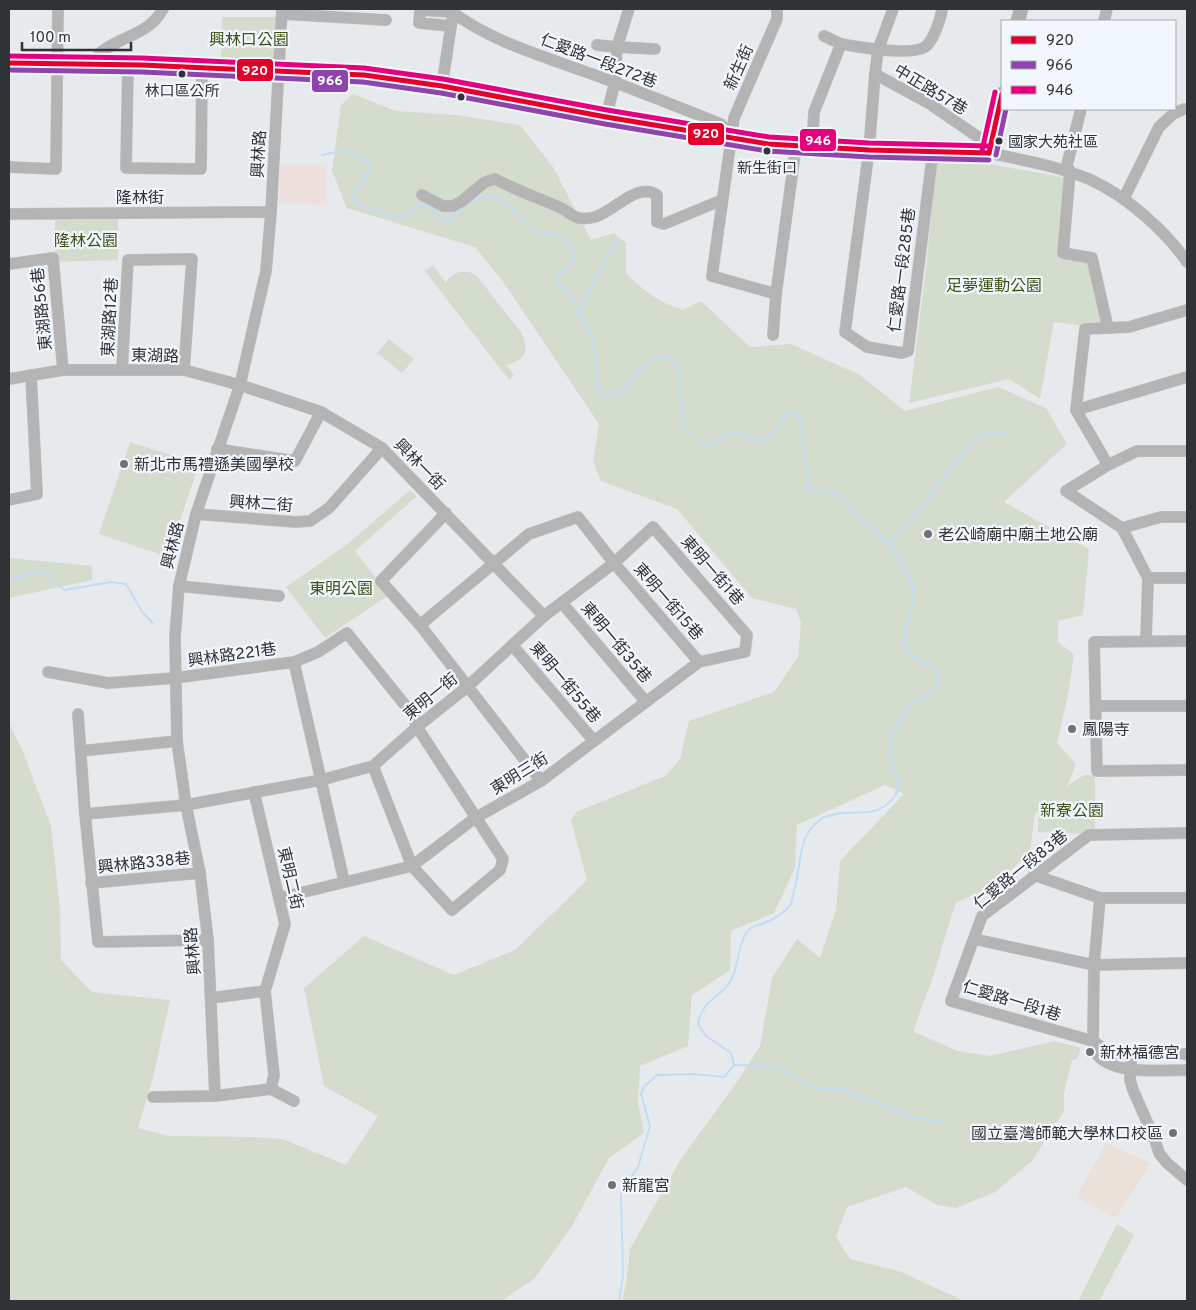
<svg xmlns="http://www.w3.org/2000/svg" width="1196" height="1310" font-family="Overpass,'Noto Sans TC',sans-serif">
	<rect width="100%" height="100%" fill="#e6eaed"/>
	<!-- commercial -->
	<path fill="#ede0df" d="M280 164 327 165V205L279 203Z"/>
	<!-- industrial -->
	<path fill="#eae2da" d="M1106 1143 1151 1163 1116 1218 1076 1197Z"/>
	<!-- green -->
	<g fill="#d3dccd">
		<path d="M222 17H278L276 60H221Z"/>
		<path d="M353 94 396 111 457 115 520 125 553 167 591 240 614 233 626 243V273C642 290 660 303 683 310L701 301 750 347 791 344 860 375 905 411 998 387 1046 408 1067 444 1004 502 1089 549 1083 615 1058 621V642L1074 654 1068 696 1057 743 1076 764 1068 784 1065 787 1084 775H1095V834L1038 832V811L1035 813 1030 852 996 884 956 903C947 927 941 952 933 977 927 996 918 1013 914 1032L958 1051 990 1056 1054 1041 1081 1048 1077 1059 1072 1060 1064 1093V1111L1032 1161 995 1192 956 1208 937 1205 906 1187 847 1207 836 1237 850 1259 899 1271 964 1301H622L626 1284 630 1249 681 1159 739 1079 760 1046 772 978 797 939 820 958 836 910 840 861 904 794 885 785 797 825 795 868 774 913 731 931 730 970 692 995 688 1046 640 1066 638 1101 644 1133 609 1158 572 1226 534 1279 501 1301H14L9 1298V723L23 752 51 826 60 909 61 960 92 992 170 1000 153 1078 138 1128 168 1136 254 1137 283 1139 346 1165 378 1116 324 1086 304 988 364 936 454 975 515 950 587 880 571 820 576 812 665 776 680 759 689 721 774 692 798 657 801 623 796 609 752 598 677 509 601 481 593 462 599 424 501 279 475 247 347 208 332 171 341 105Z"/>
		<path d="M936 161 989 164 1067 178 1059 258 1088 263 1101 323 1083 326 1054 322 1040 399 1009 379 909 403 926 268Z"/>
		<path d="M118 219V260L55 262V220Z"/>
		<path d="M433 265 446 283C452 271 466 268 477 276L520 331C530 348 527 361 506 365L514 375 509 380 425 271Z"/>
		<path d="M389 339 414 359 402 373 377 353Z"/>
		<path d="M130 442 199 464 168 557 99 534Z"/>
		<path d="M410 490 417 496 355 551 389 595 325 638 286 587 349 543Z"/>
		<path d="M9 558 92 566V580L9 598Z"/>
		<path d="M1117 1224 1134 1235 1099 1301H1078Z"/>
	</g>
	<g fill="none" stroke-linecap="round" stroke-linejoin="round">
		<!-- stream -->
		<g stroke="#c4dbf5" stroke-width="2">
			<path d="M322 155 346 150 370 164 366 178 355 190 353 200 363 207 396 217 408 215 420 204 434 208 441 220 448 222C457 213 469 199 482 197 507 192 516 220 532 229 541 234 554 233 562 238 571 244 574 251 575 261L556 277 557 283 570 295 595 342 597 388 606 396 623 391 635 375 652 359 658 356 673 360 679 372 684 426 699 441 708 446 729 435 740 434 760 441 772 436 786 414 793 412 801 420 808 488 816 491 838 494 850 509 889 543 910 576 914 594 910 616 904 633 906 653 933 666 938 672C938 695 928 698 909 704 904 713 891 736 890 745 889 760 904 784 894 797 875 821 857 808 832 815 829 816 824 817 821 819 796 836 802 866 794 891 793 896 792 902 790 905 783 915 772 920 762 924 759 925 753 926 751 928 738 937 739 967 731 980 721 999 703 997 698 1024L706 1036 731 1053 734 1065 724 1077 693 1074 657 1075 644 1087 641 1094 650 1126 638 1167 621 1193 623 1276 619 1301"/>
			<path d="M580 312 592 285 619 239"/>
			<path d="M889 543 920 510 950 468 978 436 1009 433"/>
			<path d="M9 579 45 571 64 590 111 582 126 584 142 612 153 623"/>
			<path d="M734 1065 767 1066 783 1069 815 1089H842L913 1118 944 1122"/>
		</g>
		<defs>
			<g id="minor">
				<path d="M448 9C492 43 549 58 600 77 641 92 681 108 721 124L732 138"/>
				<path d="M629 9 617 47 655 49"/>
				<path d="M893 9 878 50 875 74 869 150 845 332 867 347 902 353 908 351 933 151"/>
				<path d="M282 14 386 20"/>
				<path d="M1104 21 1107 9"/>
				<path d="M451 26 419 23 420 10 453 12"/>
				<path d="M841 44C858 47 911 56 925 47 933 42 941 18 942 9"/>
				<path d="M597 45 617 47 615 82 606 117"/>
				<path d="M91 65C95 60 99 53 104 50 125 35 149 34 163 9"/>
				<path d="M128 65 126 168 201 169 202 68"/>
				<path d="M875 74 930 104 978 137 989 153"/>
				<path d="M442 86 452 19"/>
				<path d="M1081 109 1067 165 1070 172 1063 253 1092 258 1108 328"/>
				<path d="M812 147 814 112 841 44 824 36"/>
				<path d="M989 153C1023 160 1057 166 1089 179 1125 195 1165 230 1187 262"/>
				<path d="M9 167 56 169 58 9"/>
				<path d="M1126 194 1159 127 1173 114 1184 109"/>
				<path d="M422 195 443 206H453L462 201 485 182 495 179C516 190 538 198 559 207 566 210 573 217 579 218 583 219 591 218 595 217 613 212 638 181 657 195V222L664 224 722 200"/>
				<path d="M9 214 271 212"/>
				<path d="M9 264 53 258 63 370"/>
				<path d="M776 294 712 276 734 118 777 19V9"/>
				<path d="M773 335 776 294 796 146"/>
				<path d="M122 370 128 260 192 259 184 370"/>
				<path d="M9 379 63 370H184L240 385 321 412 382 448 544 616"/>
				<path d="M1076 410 1187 377"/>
				<path d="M217 449 295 461 321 412"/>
				<path d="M1187 451H1137L1108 465 1066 491 1122 528 1161 517H1187"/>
				<path d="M1108 465 1076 410 1085 329 1129 327 1187 310"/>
				<path d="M9 500 37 494 31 375"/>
				<path d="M446 513 381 581 420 625 541 781"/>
				<path d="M196 514 295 522 310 521 329 508 382 448"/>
				<path d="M1122 528 1148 578 1146 641"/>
				<path d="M1148 578H1187"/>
				<path d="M179 586 279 596"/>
				<path d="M562 603 646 702"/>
				<path d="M420 625 529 534 578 517 614 563 699 662"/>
				<path d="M1187 641 1094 642 1097 771 1187 770"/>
				<path d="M512 645 594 741"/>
				<path d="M294 662 344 881"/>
				<path d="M48 672 108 683 175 678 294 662 318 652 347 633 413 715 417 727 503 859 500 870 452 910 412 866 373 766"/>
				<path d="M1096 706H1187"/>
				<path d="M78 714 85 814 98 942 208 940"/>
				<path d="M81 751 177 741"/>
				<path d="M254 792 285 924 265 991 274 1075 271 1089"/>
				<path d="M85 814 186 805 321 780 373 766 417 727 467 687 544 616 614 563 653 527 747 635 745 652 699 662 541 781 475 818 412 866 279 898"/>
				<path d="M1187 833 1089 835 982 916 951 1001 1093 1041 1109 1053 1187 1054"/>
				<path d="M1034 875 1100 898H1187"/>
				<path d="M91 883 200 873"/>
				<path d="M1100 898 1094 965 1093 1041C1094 1045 1094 1049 1096 1053 1111 1076 1163 1070 1187 1070"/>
				<path d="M974 939 1094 965 1187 963"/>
				<path d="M211 998 265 991"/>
				<path d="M1131 1063 1130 1080 1133 1090 1155 1140 1159 1153 1167 1163 1187 1180"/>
				<path d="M215 1096 208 940 200 873 186 805 177 741 175 637 179 586 196 514 240 385 266 271 271 212 282 9"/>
				<path d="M153 1097 215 1096 271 1089 294 1101"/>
			</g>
			<g id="major">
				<path d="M1018 21 1021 9"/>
				<path d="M9 63 142 65 364 75 442 86 606 117 768 144 869 150 989 153 1002 94"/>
			</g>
		</defs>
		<!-- minor casing -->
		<use href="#minor" stroke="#c2c5c7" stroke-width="12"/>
		<!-- major casing -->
		<use href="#major" stroke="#c2c5c7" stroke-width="15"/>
		<!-- minor -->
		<use href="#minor" stroke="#b5b4b5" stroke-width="11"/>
		<!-- major -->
		<use href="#major" stroke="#aeaead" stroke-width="14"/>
		<defs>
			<g id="bus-1">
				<path d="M9 63 142 65 364 75 442 86 606 117 768 144 869 150 989 153"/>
				<path d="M989 153 1002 94"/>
			</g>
			<g id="bus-2">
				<path d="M9 70 142 72 363 82 441 93 605 124 767 151 869 157 989 160"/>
				<path d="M996 155 1006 109"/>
			</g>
			<g id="bus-3">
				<path d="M9 56 142 58 364 68 443 79 607 110 769 137 869 143 989 146"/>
				<path d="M982 151 995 92"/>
			</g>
		</defs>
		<!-- bus-1 casing -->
		<use href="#bus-1" stroke="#f1f7fd" stroke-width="9"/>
		<!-- bus-2 casing -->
		<use href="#bus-2" stroke="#f1f7fd" stroke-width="9"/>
		<!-- bus-3 casing -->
		<use href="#bus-3" stroke="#f1f7fd" stroke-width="9"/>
		<!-- bus-1 -->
		<use href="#bus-1" stroke="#e4002b" stroke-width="5"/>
		<!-- bus-2 -->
		<use href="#bus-2" stroke="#8e44ad" stroke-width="5"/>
		<!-- bus-3 -->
		<use href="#bus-3" stroke="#e5007d" stroke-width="5"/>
	</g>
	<!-- markers -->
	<g fill="#303335" stroke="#f1f7fd" stroke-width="2">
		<circle cx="182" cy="74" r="4.5"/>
		<circle cx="461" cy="97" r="4.5"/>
		<circle cx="999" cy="141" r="4.5"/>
		<circle cx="767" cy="151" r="4.5"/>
	</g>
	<g fill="#707375" stroke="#f1f7fd" stroke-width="2">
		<circle cx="124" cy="464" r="5"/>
		<circle cx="928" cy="534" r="5"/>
		<circle cx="1072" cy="729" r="5"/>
		<circle cx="1090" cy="1052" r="5"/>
		<circle cx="1173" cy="1133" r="5"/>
		<circle cx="612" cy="1185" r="5"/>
	</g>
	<g text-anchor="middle" stroke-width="4.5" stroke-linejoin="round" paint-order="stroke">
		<!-- bus labels -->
		<g font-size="15" fill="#303335" stroke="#f1f7fd">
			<text x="182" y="96">林口區公所</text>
			<text x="1008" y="147" text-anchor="start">國家大苑社區</text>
			<text x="767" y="173">新生街口</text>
		</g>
		<!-- park labels -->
		<g font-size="16" fill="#3c5114" stroke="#f1f7fd">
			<text x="249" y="45">興林口公園</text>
			<text x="86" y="246">隆林公園</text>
			<text x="994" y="291">足夢運動公園</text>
			<text x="341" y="594">東明公園</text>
			<text x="1072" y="816">新寮公園</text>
		</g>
		<!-- street labels -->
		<g font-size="16" fill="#303335" stroke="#f1f7fd">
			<text transform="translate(599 60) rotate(21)" y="6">仁愛路一段272巷</text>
			<text transform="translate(738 67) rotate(-66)" y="6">新生街</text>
			<text transform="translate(931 89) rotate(31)" y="6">中正路57巷</text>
			<text transform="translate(258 154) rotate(-87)" y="6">興林路</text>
			<text x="140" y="203">隆林街</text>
			<text transform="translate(901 270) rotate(-83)" y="6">仁愛路一段285巷</text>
			<text transform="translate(41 309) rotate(-96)" y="6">東湖路56巷</text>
			<text transform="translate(109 317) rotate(-87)" y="6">東湖路12巷</text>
			<text transform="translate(155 355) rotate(1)" y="6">東湖路</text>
			<text transform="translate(420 464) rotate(45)" y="6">興林一街</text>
			<text transform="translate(261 503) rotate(4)" y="6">興林二街</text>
			<text transform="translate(172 545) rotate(-76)" y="6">興林路</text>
			<text transform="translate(713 570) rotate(49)" y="6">東明一街1巷</text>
			<text transform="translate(669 601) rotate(49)" y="6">東明一街15巷</text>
			<text transform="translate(617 642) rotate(50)" y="6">東明一街35巷</text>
			<text transform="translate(232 654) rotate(-8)" y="6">興林路221巷</text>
			<text transform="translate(566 682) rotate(50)" y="6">東明一街55巷</text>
			<text transform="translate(430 696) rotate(-39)" y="6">東明一街</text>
			<text transform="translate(519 773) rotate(-32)" y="6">東明三街</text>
			<text transform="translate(144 862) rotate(-6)" y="6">興林路338巷</text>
			<text transform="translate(1020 869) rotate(-39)" y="6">仁愛路一段83巷</text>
			<text transform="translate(291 878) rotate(77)" y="6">東明二街</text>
			<text transform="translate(192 951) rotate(-95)" y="6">興林路</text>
			<text transform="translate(1012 1000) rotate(17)" y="6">仁愛路一段1巷</text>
		</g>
		<!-- poi labels -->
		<g font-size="16" fill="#303335" stroke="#f1f7fd" text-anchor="start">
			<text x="134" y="470">新北市馬禮遜美國學校</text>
			<text x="938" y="540">老公崎廟中廟土地公廟</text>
			<text x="1082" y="735">鳳陽寺</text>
			<text x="1100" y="1058">新林福德宮</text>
			<text x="1163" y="1139" text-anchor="end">國立臺灣師範大學林口校區</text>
			<text x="622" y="1191">新龍宮</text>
		</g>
	</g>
	<g stroke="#f1f7fd" stroke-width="2">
		<rect x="236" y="58" width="38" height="24" rx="5" fill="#e4002b"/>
		<rect x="311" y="69" width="38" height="24" rx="5" fill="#8e44ad"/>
		<rect x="687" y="122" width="38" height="24" rx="5" fill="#e4002b"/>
		<rect x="799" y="128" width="38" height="24" rx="5" fill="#e5007d"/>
	</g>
	<g font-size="14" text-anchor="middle" font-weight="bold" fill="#fff">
		<text x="255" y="75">920</text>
		<text x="330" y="85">966</text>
		<text x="706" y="138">920</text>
		<text x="818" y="145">946</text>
	</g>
	<!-- border -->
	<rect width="1196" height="1310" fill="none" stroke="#303335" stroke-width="20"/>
	<!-- legend -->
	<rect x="1001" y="20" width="175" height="90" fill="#f1f7fd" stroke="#a4a9ad"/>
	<rect x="1011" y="36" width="25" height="8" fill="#e4002b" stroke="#a4a9ad"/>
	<text x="1046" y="45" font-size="15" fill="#303335">920</text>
	<rect x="1011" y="61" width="25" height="8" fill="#8e44ad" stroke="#a4a9ad"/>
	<text x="1046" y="70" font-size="15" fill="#303335">966</text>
	<rect x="1011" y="86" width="25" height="8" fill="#e5007d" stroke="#a4a9ad"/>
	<text x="1046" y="95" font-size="15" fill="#303335">946</text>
	<!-- scale -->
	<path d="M22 42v8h109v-8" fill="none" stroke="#303335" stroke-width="2.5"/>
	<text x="30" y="42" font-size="15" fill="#303335" stroke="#f1f7fd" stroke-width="4" paint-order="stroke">100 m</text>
</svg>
